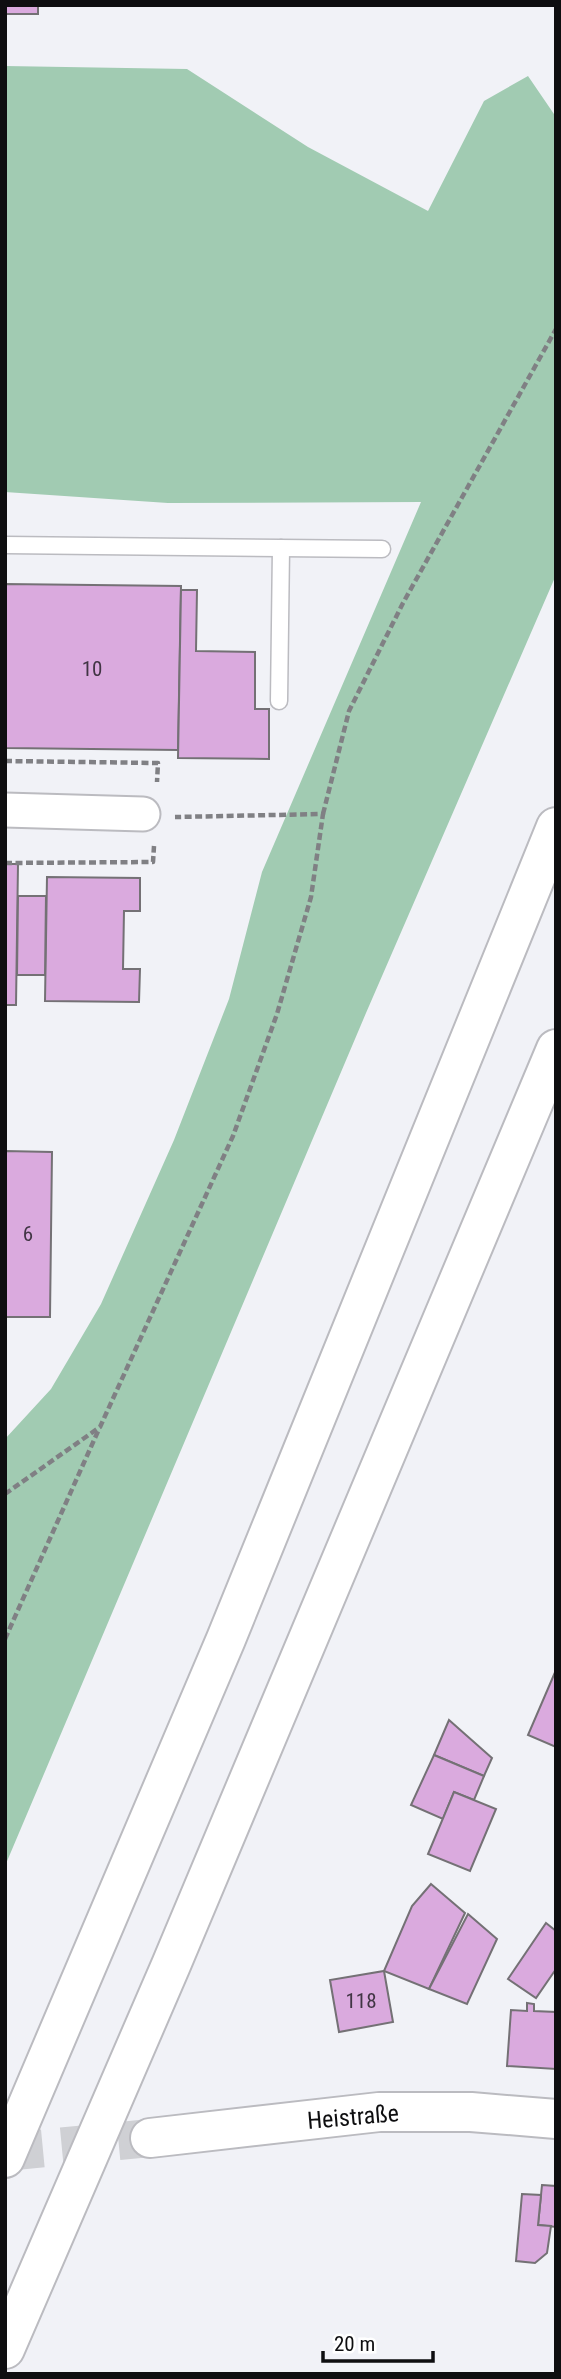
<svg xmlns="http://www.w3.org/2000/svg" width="561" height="2379" font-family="'Roboto Condensed',sans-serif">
	<rect width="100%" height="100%" fill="#f1f2f7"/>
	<!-- green -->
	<path fill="#a1cbb2" d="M5 66 187 69 308 147 428 211 484 101 528 76 556 117V575L366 1013 5 1866V1439L51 1389 101 1304 174 1140 229 999 262 872 421 502 168 503 5 492Z"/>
	<!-- building -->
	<g fill="#daaade" stroke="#747175" stroke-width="2">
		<rect x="5" y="5" width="33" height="9"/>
		<path d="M5 584 181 586 178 750 5 748Z"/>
		<path d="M181 590H197L196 651 255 652V709H269V759L178 758Z"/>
		<path d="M5 864H18L16 1005H5Z"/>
		<path d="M47 877 140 878V911H124L123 969H140L139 1002 45 1001Z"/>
		<path d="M18 896H46L45 975H17Z"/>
		<path d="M5 1151 52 1152 50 1317H5Z"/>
		<path d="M556 1670V1747L528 1735Z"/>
		<path d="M449 1720 492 1758 484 1776 434 1755Z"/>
		<path d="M434 1755 484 1776 474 1800 454 1792 443 1819 411 1805Z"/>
		<path d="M454 1792 496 1809 470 1871 428 1854Z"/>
		<path d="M431 1884 465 1913 429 1989 384 1971 412 1906Z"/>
		<path d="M468 1914 497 1939 467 2004 429 1989Z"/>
		<path d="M546 1923 556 1931V1969L536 1998 508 1979Z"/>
		<path d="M384 1971 393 2022 339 2032 330 1980Z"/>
		<path d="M527 2003 534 2004V2011L556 2012V2069L507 2066 511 2010 527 2011Z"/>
		<path d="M542 2185 556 2186V2227L538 2225Z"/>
		<path d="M522 2194 541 2195 538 2225 551 2226 547 2253 535 2263 516 2261Z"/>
	</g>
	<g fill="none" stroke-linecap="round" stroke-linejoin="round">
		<!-- tertiary-tunnel -->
		<path stroke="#cfd0d4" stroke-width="38" stroke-dasharray="38 19" stroke-linecap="butt" d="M5 2152 150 2138"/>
		<defs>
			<g id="service">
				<path d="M5 545 382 549"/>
				<path d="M279 701 281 548"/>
			</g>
			<path id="minor" d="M5 810 143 814"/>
			<path id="tertiary" d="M150 2138 379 2112H471L556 2119"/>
			<g id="motorway">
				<path d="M5 2158 226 1639 556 827"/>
				<path d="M5 2349 171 1965 556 1049"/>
			</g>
		</defs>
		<!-- service casing -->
		<use href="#service" stroke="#bbbbc0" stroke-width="19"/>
		<!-- minor casing -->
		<use href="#minor" stroke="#bbbbc0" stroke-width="37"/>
		<!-- tertiary casing -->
		<use href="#tertiary" stroke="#bbbbc0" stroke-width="42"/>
		<!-- motorway casing -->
		<use href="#motorway" stroke="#bbbbc0" stroke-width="42"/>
		<!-- path -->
		<g stroke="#808084" stroke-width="4.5" stroke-dasharray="7 3.5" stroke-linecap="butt">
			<path d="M5 761 158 763 157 782"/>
			<path d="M323 814 349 711 403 603 556 329"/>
			<path d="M5 863 153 862 154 846"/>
			<path d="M5 1494 100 1427 233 1136 277 1014 311 897 323 814 175 817"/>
			<path d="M5 1639 99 1429"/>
		</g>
		<!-- service -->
		<use href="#service" stroke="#fff" stroke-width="16"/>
		<!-- minor -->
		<use href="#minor" stroke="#fff" stroke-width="33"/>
		<!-- tertiary -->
		<use href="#tertiary" stroke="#fff" stroke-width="38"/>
		<!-- motorway -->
		<use href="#motorway" stroke="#fff" stroke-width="38"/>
	</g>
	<g text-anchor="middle" stroke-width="5" stroke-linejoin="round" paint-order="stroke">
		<!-- number labels -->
		<g font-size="21" fill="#413544">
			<text x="92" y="676">10</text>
			<text x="28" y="1241">6</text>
			<text x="361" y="2008">118</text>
		</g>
		<!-- street labels -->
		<g font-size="24" fill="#0e0e10" stroke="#fff">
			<text transform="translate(353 2117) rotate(-5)" y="8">Heistraße</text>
		</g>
	</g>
	<!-- border -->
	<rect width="561" height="2379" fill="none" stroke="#0e0e10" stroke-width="14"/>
	<!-- scale -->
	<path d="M323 2351v10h110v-10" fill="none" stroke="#0e0e10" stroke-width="3.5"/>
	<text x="334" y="2351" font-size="21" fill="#0e0e10" stroke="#ffffff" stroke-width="5" paint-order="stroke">20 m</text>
</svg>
